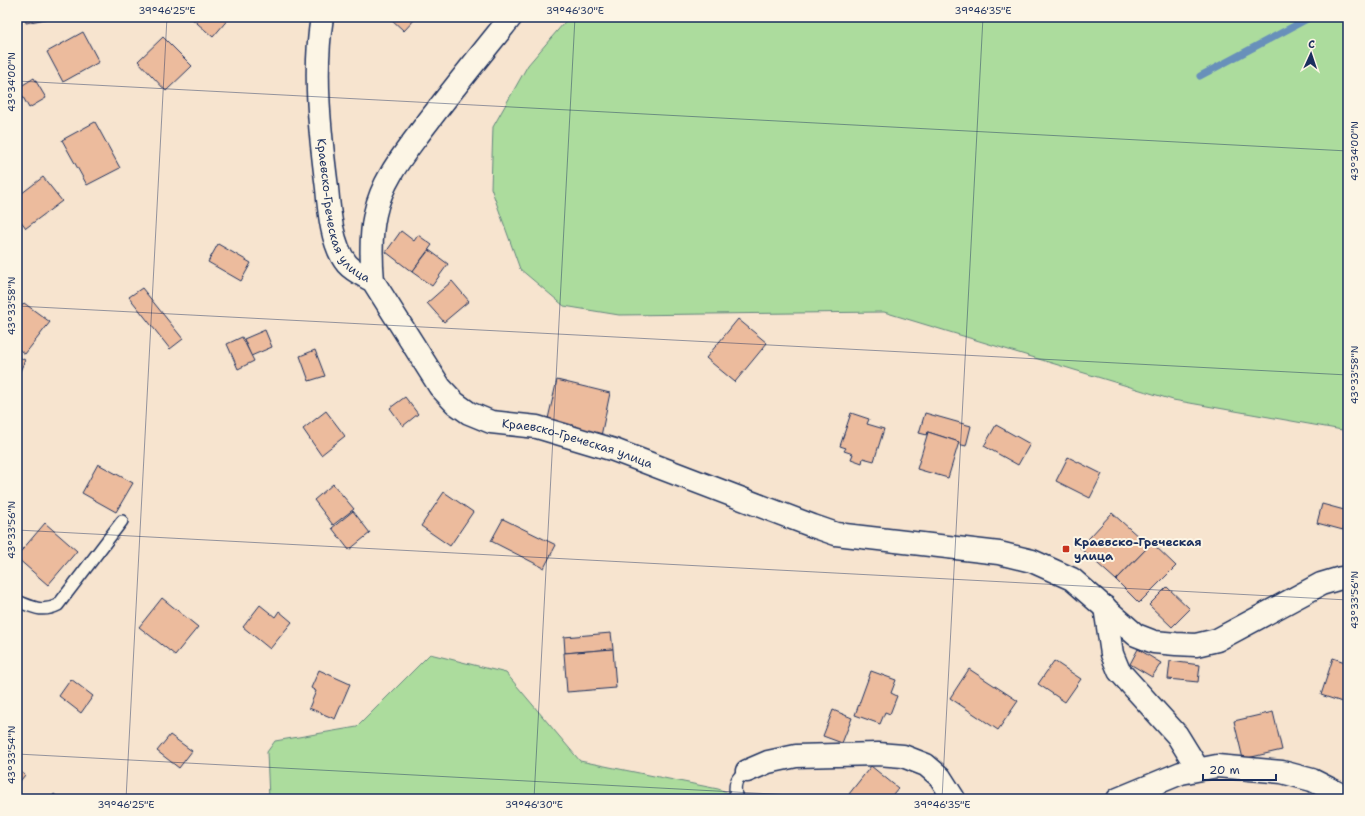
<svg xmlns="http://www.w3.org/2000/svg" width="1365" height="816" font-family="'Shantell Sans',sans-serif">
	<rect width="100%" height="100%" fill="#f7e4cf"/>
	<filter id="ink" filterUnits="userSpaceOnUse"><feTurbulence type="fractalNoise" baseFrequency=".025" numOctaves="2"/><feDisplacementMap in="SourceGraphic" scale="8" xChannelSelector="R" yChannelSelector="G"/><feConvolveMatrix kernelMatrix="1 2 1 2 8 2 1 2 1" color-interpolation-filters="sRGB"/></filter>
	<g filter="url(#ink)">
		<!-- green -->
		<g fill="#acdc9d" stroke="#64867e">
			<path d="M569 17H1348V431L1173 400 884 312 619 315 564 306 520 269 491 188 493 127 528 65Z"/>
			<path d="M430 654 506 673 580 761 718 789 746 799H269L267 752 275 741 357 727Z"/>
		</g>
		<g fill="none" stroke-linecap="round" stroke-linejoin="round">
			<!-- stream -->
			<path stroke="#6790ba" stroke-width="7" d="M1200 76 1311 17"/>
		</g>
		<!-- building -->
		<g fill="#ecbb9d" stroke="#1b2f5e">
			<path d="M25 17H55L26 23Z"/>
			<path d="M190 17H230L213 37Z"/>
			<path d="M391 17H415L416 18 404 31 390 18Z"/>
			<path d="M83 32 99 62 63 82 47 52Z"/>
			<path d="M163 37 192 66 166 91 138 61Z"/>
			<path d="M34 78 46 98 29 108 18 88Z"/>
			<path d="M95 122 120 168 87 185 62 140Z"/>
			<path d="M43 177 62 201 26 228 17 216V197Z"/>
			<path d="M401 231 414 241 418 235 432 245 412 272 386 252Z"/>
			<path d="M218 244 251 263 241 281 208 262Z"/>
			<path d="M429 250 448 264 432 286 412 272Z"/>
			<path d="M452 281 469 301 444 322 427 303Z"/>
			<path d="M142 288 183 339 170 349 129 297Z"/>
			<path d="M24 303 50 322 25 354 17 348V312Z"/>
			<path d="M738 319 767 343 735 382 706 358Z"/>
			<path d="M265 330 272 347 251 356 244 339Z"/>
			<path d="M242 337 254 361 238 369 227 344Z"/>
			<path d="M315 350 325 376 309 381 300 356Z"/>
			<path d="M17 356 25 360 17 378Z"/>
			<path d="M557 380 610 393 601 436 547 423Z"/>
			<path d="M405 397 418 414 403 426 390 408Z"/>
			<path d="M326 411 345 436 321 455 303 429Z"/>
			<path d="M851 413 869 419 867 424 884 429 874 461 863 458 862 463 851 459 853 454 844 451 846 448 840 446Z"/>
			<path d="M925 413 971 426 966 446 958 444 959 442 928 432 927 435 919 433Z"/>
			<path d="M996 425 1030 444 1018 465 984 446Z"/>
			<path d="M928 432 959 442 948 478 917 469Z"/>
			<path d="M1068 457 1102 474 1090 498 1056 481Z"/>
			<path d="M98 464 133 483 116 512 82 493Z"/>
			<path d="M333 484 354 509 333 525 314 500Z"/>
			<path d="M444 492 473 512 450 546 421 526Z"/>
			<path d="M1322 504 1348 511 1343 530 1317 523Z"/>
			<path d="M353 511 370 533 349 550 332 528Z"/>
			<path d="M1112 513 1149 546 1116 580 1080 548Z"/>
			<path d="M503 519 556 545 544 568 491 541Z"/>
			<path d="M1347 520H1348V556H1345Z"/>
			<path d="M45 523 77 551 48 585 17 558V556Z"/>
			<path d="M1152 543 1176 566 1139 603 1116 580Z"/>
			<path d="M1167 587 1190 609 1172 627 1149 605Z"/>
			<path d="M162 598 198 627 175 655 139 627Z"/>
			<path d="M260 605 275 617 279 611 292 622 270 649 243 627Z"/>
			<path d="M611 633 613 649 565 653 564 637Z"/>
			<path d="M613 649 616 688 567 692 564 653Z"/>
			<path d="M1138 649 1161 663 1152 677 1130 664Z"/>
			<path d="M1333 658 1348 663V704L1321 695Z"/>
			<path d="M1054 661 1081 679 1065 702 1038 684Z"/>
			<path d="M1170 661 1200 665 1198 682 1168 679Z"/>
			<path d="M969 669 1018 701 998 730 950 698Z"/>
			<path d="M319 670 350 684 335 719 309 708 316 691 311 688Z"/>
			<path d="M871 671 896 680 891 693 897 696 890 714 885 712 880 724 855 715Z"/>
			<path d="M71 679 93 696 81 713 59 696Z"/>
			<path d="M833 710 852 718 842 743 823 736Z"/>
			<path d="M1273 712 1282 750 1243 759 1234 721Z"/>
			<path d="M170 735 192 751 179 768 157 751Z"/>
			<path d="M871 766 898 788 889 799H855L849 794Z"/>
			<path d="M17 769 25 775 17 785Z"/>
			<path d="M54 794 60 799H50Z"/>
		</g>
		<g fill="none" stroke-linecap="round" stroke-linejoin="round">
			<defs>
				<g id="service">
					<path d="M17 601C33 607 42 613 58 605L122 521"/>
					<path d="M737 799C733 787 735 777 747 771"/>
				</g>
				<g id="minor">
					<path id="s1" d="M322 17C313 72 320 133 327 188 329 211 332 246 347 264 353 271 364 276 373 281L440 387 455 403 469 413 491 422 537 427 614 450 813 526 836 534 999 553 1032 561 1072 579 1136 635 1154 642 1176 644 1196 645 1217 640 1321 584 1341 578H1348"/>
					<path d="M373 281C371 258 370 236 375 214 382 180 404 154 424 127 452 90 482 53 511 17"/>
					<path d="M1105 607 1112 654 1119 671 1177 735 1198 769"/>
					<path d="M747 771 768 762 796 756 878 754 903 756 926 765 940 777 954 799"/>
					<path d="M1118 799 1181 773 1217 766 1282 772 1312 780 1348 798"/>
				</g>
			</defs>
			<!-- service casing -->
			<use href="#service" stroke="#1b2f5e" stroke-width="14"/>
			<!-- minor casing -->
			<use href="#minor" stroke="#1b2f5e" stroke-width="25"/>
			<!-- service -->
			<use href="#service" stroke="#fcf5e5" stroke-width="11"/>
			<!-- minor -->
			<use href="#minor" stroke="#fcf5e5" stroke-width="22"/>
		</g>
	</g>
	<!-- ticks -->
	<path fill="none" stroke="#1b2f5e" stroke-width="1" stroke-opacity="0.45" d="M17 81 1348 151M17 306 1348 375M17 530 1348 600M17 754 867 799M126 799 167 17M534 799 575 17M942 799 983 17"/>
	<!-- markers -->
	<rect fill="#c8321e" stroke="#fcf5e5" stroke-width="1.5" x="1062" y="545" width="8" height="8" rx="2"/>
	<g text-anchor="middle" stroke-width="4" stroke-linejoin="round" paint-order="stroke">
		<!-- street labels -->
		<g font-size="12" fill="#1b2f5e" stroke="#fcf5e5">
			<text dy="4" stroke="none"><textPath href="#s1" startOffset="200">Краевско-Греческая улица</textPath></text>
			<text dy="4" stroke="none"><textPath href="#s1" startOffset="560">Краевско-Греческая улица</textPath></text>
		</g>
		<!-- poi labels -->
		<g font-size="12" font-weight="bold" fill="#1b2f5e" stroke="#fcf5e5" text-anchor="start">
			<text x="1074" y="546">Краевско-Греческая<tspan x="1074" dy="14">улица</tspan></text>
		</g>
	</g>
	<!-- margin -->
	<rect width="1365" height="816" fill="none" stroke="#fcf5e5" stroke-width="44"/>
	<!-- north arrow -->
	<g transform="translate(1311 54) rotate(3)" stroke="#fcf5e5" stroke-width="3" paint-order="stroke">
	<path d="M0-3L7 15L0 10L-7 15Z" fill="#1b2f5e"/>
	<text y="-6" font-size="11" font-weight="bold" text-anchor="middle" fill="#1b2f5e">С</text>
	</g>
	<!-- scale -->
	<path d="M1203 774v6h73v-6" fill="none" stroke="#1b2f5e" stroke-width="2"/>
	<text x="1209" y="774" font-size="12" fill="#1b2f5e" stroke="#fcf5e5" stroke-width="3" paint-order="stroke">20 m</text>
	<rect x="22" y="22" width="1321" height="772" fill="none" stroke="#1b2f5e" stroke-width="1.5"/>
	<g font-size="10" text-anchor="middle" fill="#1b2f5e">
		<text x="167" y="14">39°46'25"E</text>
		<text x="575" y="14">39°46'30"E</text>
		<text x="983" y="14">39°46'35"E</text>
		<text transform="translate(11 82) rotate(-90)" y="4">43°34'00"N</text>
		<text transform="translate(1354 151) rotate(-90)" y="4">43°34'00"N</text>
		<text transform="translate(11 306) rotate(-90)" y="4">43°33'58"N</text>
		<text transform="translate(1354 375) rotate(-90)" y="4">43°33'58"N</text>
		<text transform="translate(11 530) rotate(-90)" y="4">43°33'56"N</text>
		<text transform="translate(1354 600) rotate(-90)" y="4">43°33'56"N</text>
		<text transform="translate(11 755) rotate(-90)" y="4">43°33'54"N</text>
		<text x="126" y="808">39°46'25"E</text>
		<text x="534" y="808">39°46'30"E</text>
		<text x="942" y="808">39°46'35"E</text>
	</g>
</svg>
